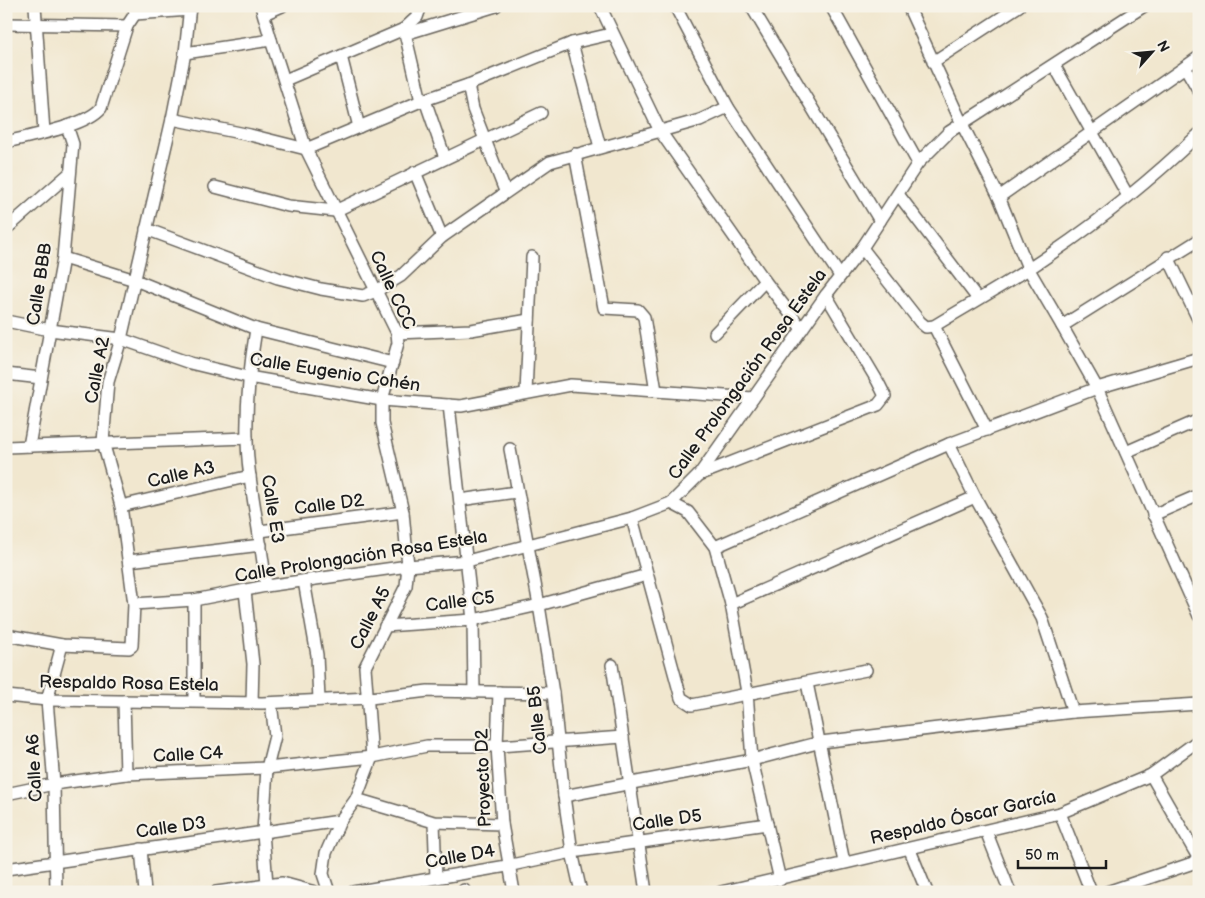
<svg xmlns="http://www.w3.org/2000/svg" width="1205" height="898" font-family="'Balsamiq Sans',sans-serif">
	<rect width="100%" height="100%" fill="#f7f3e8"/>
	<filter id="ink" filterUnits="userSpaceOnUse"><feTurbulence type="fractalNoise" baseFrequency=".02" numOctaves="2"/><feDisplacementMap in="SourceGraphic" scale="10" xChannelSelector="R" yChannelSelector="G"/><feConvolveMatrix kernelMatrix="1 2 1 2 8 2 1 2 1" color-interpolation-filters="sRGB"/></filter>
	<filter id="wash" filterUnits="userSpaceOnUse"><feTurbulence type="fractalNoise" baseFrequency=".0096" numOctaves="4" result="noise"/><feDisplacementMap in="SourceGraphic" scale="20" xChannelSelector="R" yChannelSelector="G"/><feGaussianBlur stdDeviation="1.12" result="paint"/><feColorMatrix in="noise" values="0 0 0 0 0 0 0 0 0 0 0 0 0 0 0 0 0 1.4 0 .05"/><feComposite in="paint" operator="in"/></filter>
	<g filter="url(#wash)">
		<rect width="100%" height="100%" fill="#f1e7cf"/>
	</g>
	<g filter="url(#ink)">
		<g fill="none" stroke-linecap="round" stroke-linejoin="round">
			<defs>
				<g id="street">
					<path d="M35 6 44 132"/>
					<path d="M600 6 660 131 765 281 802 329"/>
					<path d="M675 6 728 107 840 276"/>
					<path d="M751 6 880 221"/>
					<path d="M831 6 918 163"/>
					<path d="M908 6 962 124 999 197"/>
					<path d="M135 14 190 10"/>
					<path d="M264 14 282 6"/>
					<path d="M6 24 127 26 135 14 134 6"/>
					<path d="M404 29 421 101"/>
					<path d="M405 34 496 6"/>
					<path d="M271 40 306 149 397 333 398 343 382 400V423L403 512 408 566 406 586 365 667 372 757 356 799 340 821 326 853 323 874 329 892"/>
					<path d="M572 43 600 147"/>
					<path d="M185 53 271 40 261 6"/>
					<path d="M341 56 359 127"/>
					<path d="M933 62 1019 6"/>
					<path d="M1054 65 1128 196"/>
					<path d="M1185 67 1199 57"/>
					<path d="M285 80 404 29 417 17 421 6"/>
					<path d="M468 85 473 109 505 191"/>
					<path d="M1199 91 1185 67 999 197 1028 268 1062 326 1199 240"/>
					<path d="M425 100 445 158"/>
					<path d="M172 119 250 135 306 149 421 101 468 85 572 43 611 34"/>
					<path d="M6 142C30 136 86 126 101 108L127 26"/>
					<path d="M575 154 604 308 638 310 644 317 656 391"/>
					<path d="M415 172 442 237"/>
					<path d="M215 187 288 206 335 211 541 113"/>
					<path d="M898 194 978 299"/>
					<path d="M6 229 70 173"/>
					<path d="M146 229 278 278 321 289 363 296 376 291 401 276 442 237 550 162 700 120 728 107"/>
					<path d="M862 248 920 322 926 327 934 326C973 302 1014 280 1051 254 1104 218 1153 178 1199 134"/>
					<path d="M1168 257 1199 321"/>
					<path d="M63 258 135 280 256 329 393 363"/>
					<path d="M6 321 50 330 121 339 190 363 248 377 382 400 461 406 571 385 753 398"/>
					<path d="M934 326 987 430"/>
					<path d="M1062 326 1097 388 1199 616"/>
					<path d="M256 329C248 377 243 428 250 477 255 513 262 549 266 586"/>
					<path d="M397 333 471 330 529 320"/>
					<path d="M715 333 765 281"/>
					<path d="M6 374 41 378"/>
					<path d="M526 393 532 257"/>
					<path d="M449 405 473 620 474 692"/>
					<path d="M949 444 975 497 1042 618 1073 712"/>
					<path d="M29 446 63 258 73 144 67 126"/>
					<path d="M6 447 247 438"/>
					<path d="M510 449 539 605 553 693 564 796 572 852 581 892"/>
					<path d="M1126 452 1199 420"/>
					<path d="M699 475 878 405 885 396 878 382 826 295"/>
					<path d="M460 500 516 492"/>
					<path d="M671 503 688 512 715 547 731 604 747 692 752 760 780 880"/>
					<path d="M121 506 250 476"/>
					<path d="M1153 515 1199 495"/>
					<path d="M632 518 681 698 692 705 866 670"/>
					<path d="M260 531 403 512"/>
					<path d="M715 547 949 444 1097 388 1199 358"/>
					<path d="M129 561 261 545"/>
					<path d="M304 581 317 655 319 700"/>
					<path d="M245 591 253 664 252 703"/>
					<path d="M194 600V701"/>
					<path d="M134 604 194 600 266 586 408 566 467 561 632 518 671 503 699 475 826 295 862 248 918 163 949 132 1144 6"/>
					<path d="M731 604 975 497"/>
					<path d="M385 626 473 620 539 605 647 575"/>
					<path d="M6 635 62 645 129 648 132 646 134 604 121 506 103 442 108 382 121 339 172 119 185 53 190 6"/>
					<path d="M612 665 646 892"/>
					<path d="M807 683 844 862"/>
					<path d="M499 692 497 746 502 824 514 892"/>
					<path d="M6 696 47 700 262 703 370 698 428 691 553 693"/>
					<path d="M124 701 126 774"/>
					<path d="M1151 775 1199 859"/>
					<path d="M6 794 54 784 126 774 267 768 372 757 427 746H497L623 737"/>
					<path d="M564 796 752 760 821 742 1073 712 1199 704"/>
					<path d="M356 799 434 822 502 824"/>
					<path d="M1060 813 1091 892"/>
					<path d="M434 822 436 878"/>
					<path d="M986 831 1010 892"/>
					<path d="M141 849 145 892"/>
					<path d="M910 850 927 892"/>
					<path d="M6 869 340 821"/>
					<path d="M267 885 263 832 267 768 275 736 271 703"/>
					<path d="M464 890V892"/>
					<path d="M56 892 54 784 47 700 62 645"/>
					<path d="M216 892 282 883 315 892"/>
					<path d="M353 892 507 866 572 852 767 824"/>
					<path d="M721 892 1060 813 1151 775 1199 740"/>
					<path d="M1107 892 1199 861"/>
				</g>
			</defs>
			<!-- street casing -->
			<use href="#street" stroke="#67635b" stroke-width="14"/>
			<!-- street -->
			<use href="#street" stroke="#fff" stroke-width="11"/>
		</g>
	</g>
	<g text-anchor="middle" stroke-width="4.5" stroke-linejoin="round" paint-order="stroke">
		<!-- street labels -->
		<g font-size="18" fill="#1c1c1c" stroke="#f7f3e8">
			<text transform="translate(39 284) rotate(-81)" y="6">Calle BBB</text>
			<text transform="translate(393 290) rotate(65)" y="6">Calle CCC</text>
			<text transform="translate(97 370) rotate(-79)" y="6">Calle A2</text>
			<text transform="translate(335 372) rotate(9)" y="6">Calle Eugenio Cohén</text>
			<text transform="translate(747 374) rotate(-54)" y="6">Calle Prolongación Rosa Estela</text>
			<text transform="translate(181 474) rotate(-13)" y="6">Calle A3</text>
			<text transform="translate(329 504) rotate(-7)" y="6">Calle D2</text>
			<text transform="translate(273 509) rotate(81)" y="6">Calle E3</text>
			<text transform="translate(361 556) rotate(-9)" y="6">Calle Prolongación Rosa Estela</text>
			<text transform="translate(460 601) rotate(-7)" y="6">Calle C5</text>
			<text transform="translate(370 618) rotate(-63)" y="6">Calle A5</text>
			<text transform="translate(129 683) rotate(1)" y="6">Respaldo Rosa Estela</text>
			<text transform="translate(537 720) rotate(-96)" y="6">Calle B5</text>
			<text transform="translate(188 754) rotate(-3)" y="6">Calle C4</text>
			<text transform="translate(34 768) rotate(-93)" y="6">Calle A6</text>
			<text transform="translate(483 778) rotate(-92)" y="6">Proyecto D2</text>
			<text transform="translate(963 817) rotate(-13)" y="6">Respaldo Óscar García</text>
			<text transform="translate(667 820) rotate(-8)" y="6">Calle D5</text>
			<text transform="translate(171 827) rotate(-8)" y="6">Calle D3</text>
			<text transform="translate(460 856) rotate(-10)" y="6">Calle D4</text>
		</g>
	</g>
	<!-- margin -->
	<rect width="1205" height="898" fill="none" stroke="#f7f3e8" stroke-width="25"/>
	<!-- north arrow -->
	<g transform="translate(1152 52) rotate(63)" stroke="#f7f3e8" stroke-width="4" paint-order="stroke">
	<path d="M0-4L9 19L0 12L-9 19Z" fill="#1c1c1c"/>
	<text y="-8" font-size="14" font-weight="bold" text-anchor="middle" fill="#1c1c1c">N</text>
	</g>
	<!-- scale -->
	<path d="M1018 860v8h88v-8" fill="none" stroke="#1c1c1c" stroke-width="2.5"/>
	<text x="1025" y="860" font-size="15" fill="#1c1c1c" stroke="#f7f3e8" stroke-width="4" paint-order="stroke">50 m</text>
</svg>
